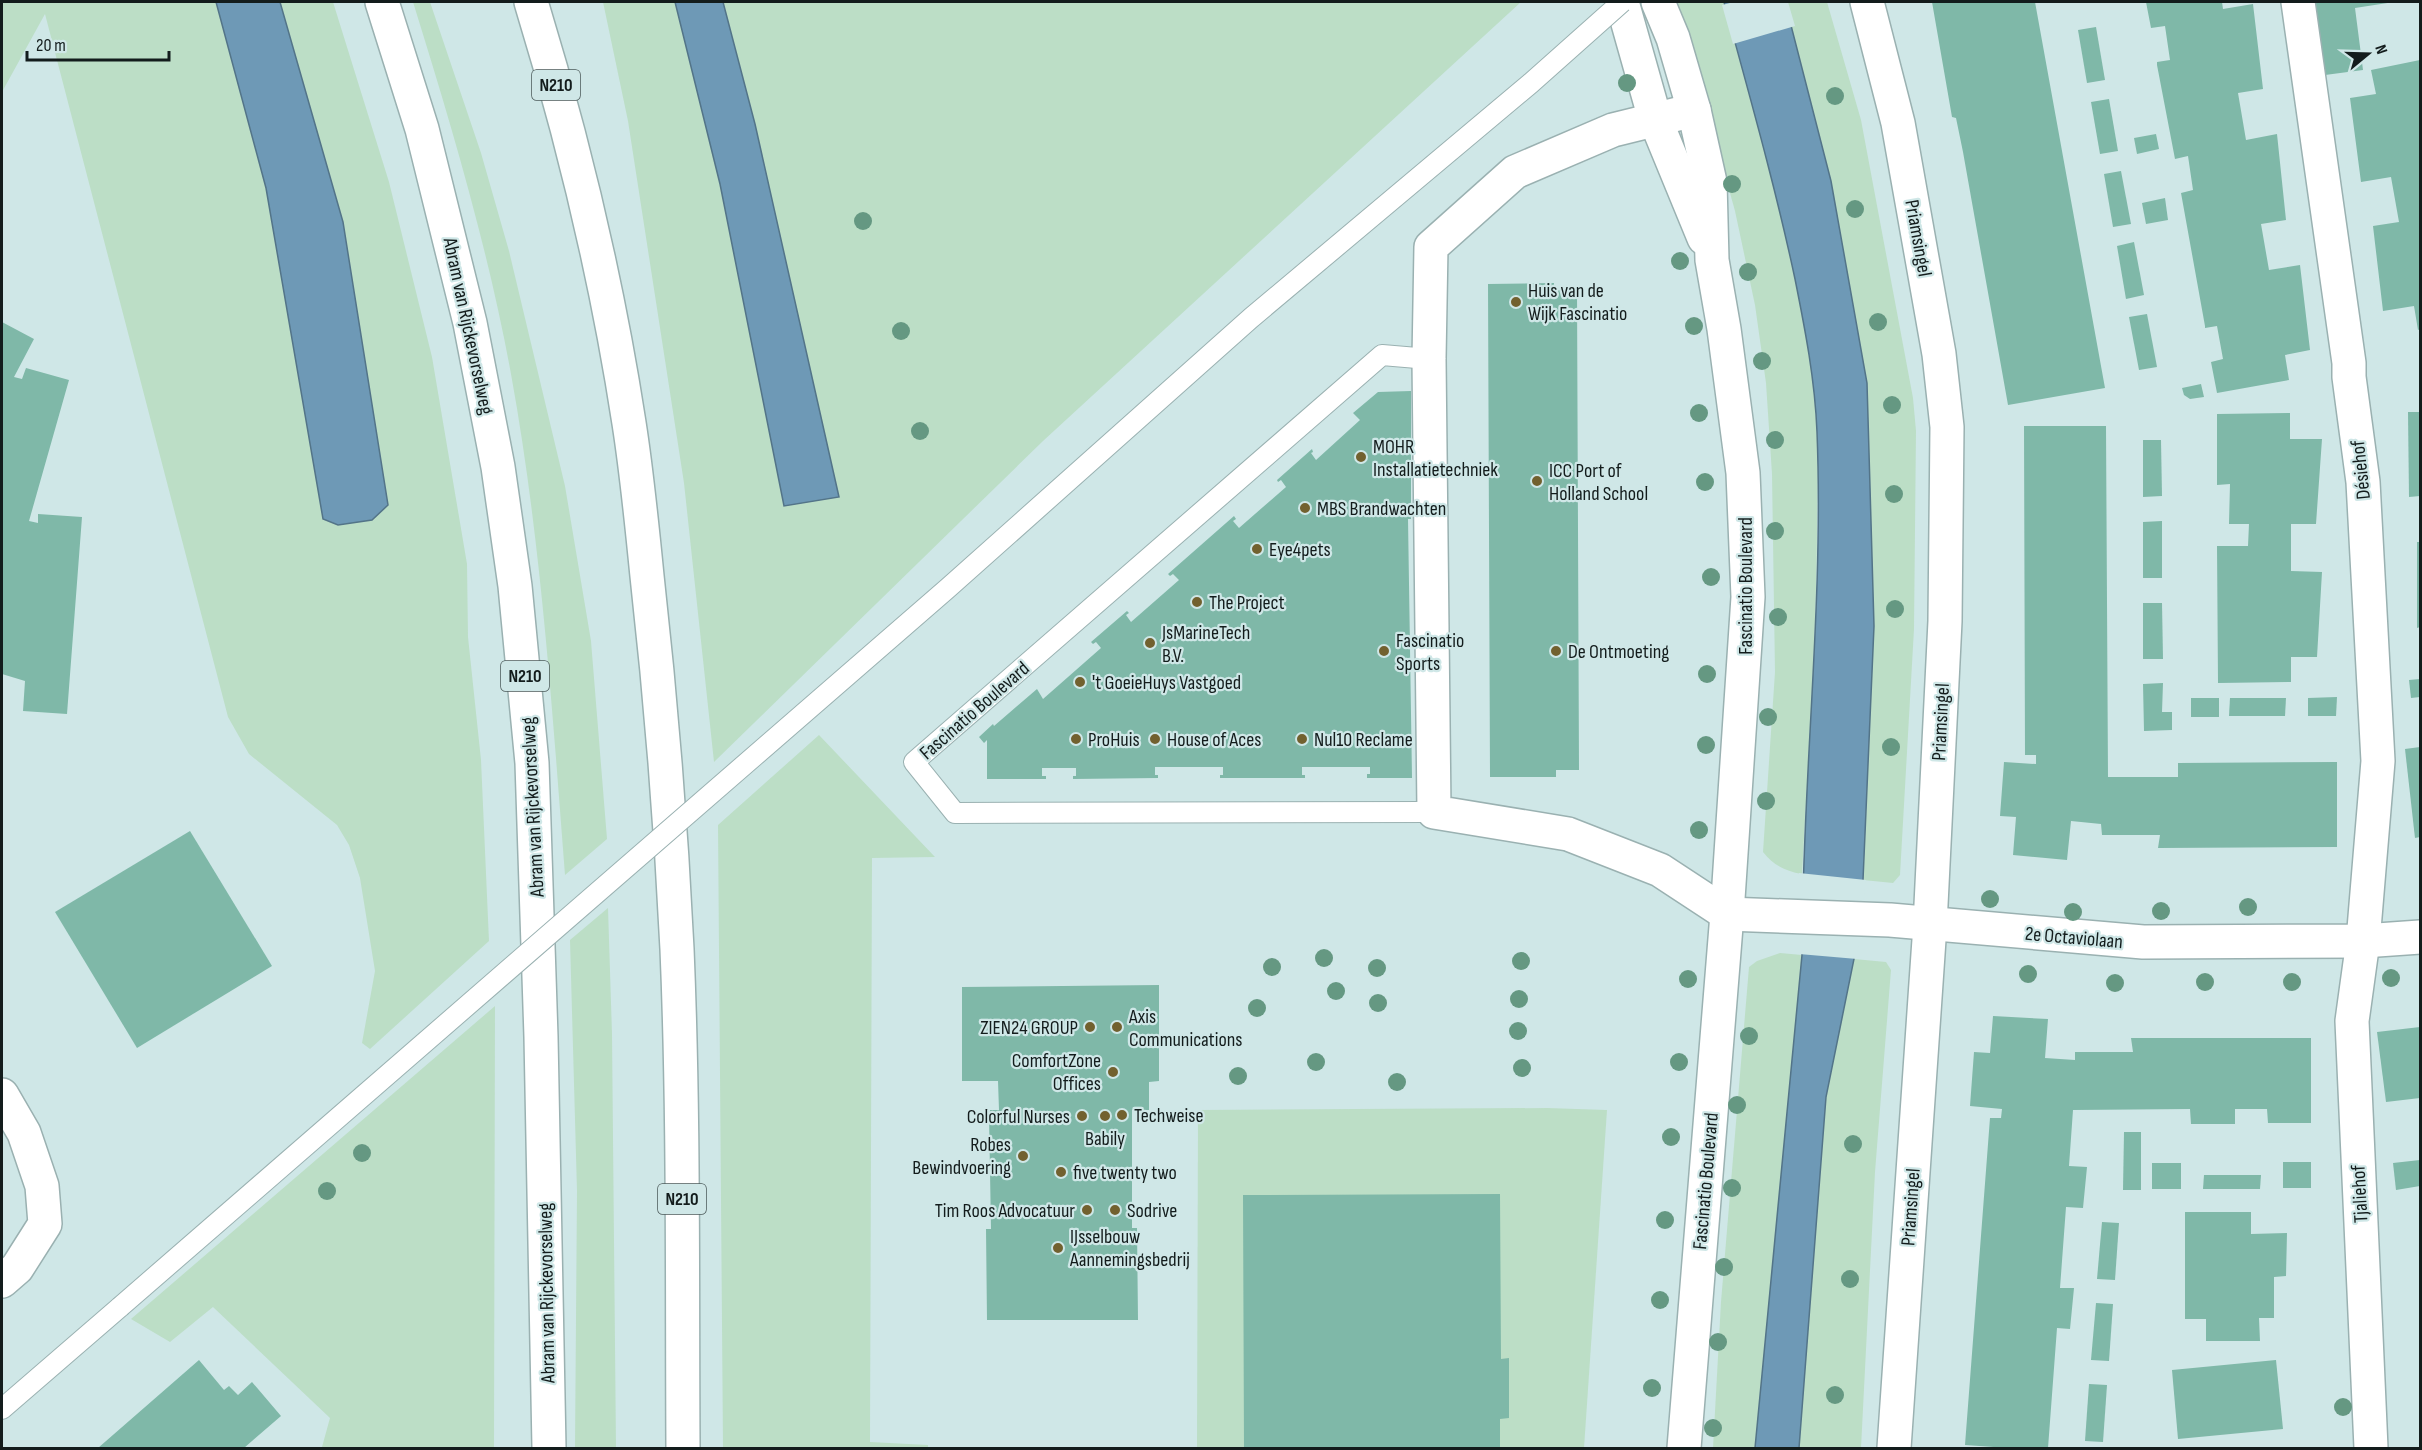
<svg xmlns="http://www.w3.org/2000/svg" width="2422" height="1450" font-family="'Sofia Sans Condensed',sans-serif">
	<rect width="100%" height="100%" fill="#cfe7e7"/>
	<!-- green -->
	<g fill="#bcdec6">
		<path d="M2 2H216L266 188 323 519 343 222 280 2H333L389 182 432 357 467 564 468 637 481 760 489 941 370 1049 362 1043 375 971 360 878 349 845 337 825 249 754 228 717 45 14 2 92Z"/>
		<path d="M413 2H430L481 153 509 251 565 486 591 641 607 839 565 875C552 708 541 539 511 374 488 248 451 124 413 2Z"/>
		<path d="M603 2H675L720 184 784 506 839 497 755 124 723 2H1521L1043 441 714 762 684 483 628 121Z"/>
		<path d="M1677 2H1724C1761 142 1809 285 1817 430 1819 465 1817 500 1817 534 1816 648 1808 761 1802 874 1785 871 1773 865 1763 852L1775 672 1772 474 1766 383 1755 305 1735 211Z"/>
		<path d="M1785 2H1827L1861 120 1913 398 1916 431 1914 629 1900 875 1893 883 1863 880 1874 626Z"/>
		<path d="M819 735 935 857 872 858 870 1442 928 1445V1448H723L718 825Z"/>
		<path d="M608 908 612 1034 616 1448H575L577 1191 570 940Z"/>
		<path d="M1780 953 1802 955 1755 1448H1713L1721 1302 1749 967 1757 961Z"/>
		<path d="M1854 959 1886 962 1891 970 1875 1172 1861 1448H1799L1826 1097Z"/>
		<path d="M495 1006 494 1448 322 1447 330 1418 213 1307 170 1342 131 1319Z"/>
		<path d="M1547 1108 1607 1110 1584 1448H1197L1198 1110Z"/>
	</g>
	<!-- water -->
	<g fill="#6e99b6" stroke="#537488" stroke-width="1.5">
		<path d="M216 2H280L343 222 388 505 372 520 338 525 323 519 266 188Z"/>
		<path d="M675 2H723L755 124 839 497 784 506 720 184Z"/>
		<path d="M1724 2H1785L1831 181 1867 383 1874 626 1863 880 1854 959 1826 1097 1799 1448H1755L1802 955C1802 780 1824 606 1817 432 1815 380 1805 329 1795 279 1775 185 1749 94 1724 2Z"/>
	</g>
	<!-- pier -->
	<g fill="#cfe7e7">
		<path d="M1734 2H1788L1795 26 1733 44 1722 5Z"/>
		<path d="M1799 873 1866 880 1857 959 1799 954Z"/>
	</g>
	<!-- building -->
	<g fill="#7fb8a8">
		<path d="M1932 2H2035L2105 388 2008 405 1963 152 1956 118 1952 117Z"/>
		<path d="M2146 2H2222L2223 9 2253 4 2263 89 2238 93 2246 140 2277 134 2286 220 2261 224 2269 270 2300 265 2310 350 2285 355 2289 380 2217 393 2211 362 2223 359 2217 326 2205 328V326L2181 193 2193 190 2188 156 2175 159 2157 65V62L2170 60 2165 26 2151 28Z"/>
		<path d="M2315 2H2394L2355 8 2363 70 2325 75Z"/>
		<path d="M2096 27 2105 80 2087 83 2078 30Z"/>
		<path d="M2420 60V329L2418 330 2414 306 2383 311 2373 226 2399 222 2391 177 2361 182 2350 98 2376 94 2371 70Z"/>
		<path d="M2109 99 2118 151 2100 154 2091 102Z"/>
		<path d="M2156 134 2159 149 2137 154 2134 138Z"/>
		<path d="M2121 171 2131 224 2113 227 2104 174Z"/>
		<path d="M2165 198 2168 220 2146 224 2142 203Z"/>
		<path d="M2134 242 2144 295 2126 299 2117 246Z"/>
		<path d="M1554 283V290H1577L1579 770H1556V777H1490L1488 284Z"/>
		<path d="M2147 314 2157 367 2139 370 2129 317Z"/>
		<path d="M2 322 34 339 14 377 22 379 26 368 69 380 29 521 38 523V514L82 517 67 714 23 711 25 681 2 674Z"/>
		<path d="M2201 384 2204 397 2190 399 2184 395 2182 388Z"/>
		<path d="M1411 391V519H1408L1412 778H1367V774H1370V767H1302V775H1305V778H1220V775H1223V767H1155V775H1158V778L1073 779V776H1076V768H1042V776H1046V779H987V740L984 743 979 737 993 724 994 726 1037 689 1043 699 1101 648 1096 642 1093 644 1091 642 1127 611 1129 613 1126 615 1131 622 1179 580 1173 574 1170 576 1168 574 1234 516 1236 519 1233 521 1239 528 1263 507 1286 487 1281 480 1278 482 1277 480 1312 449 1313 452 1311 453 1316 460 1360 420 1353 413 1378 392Z"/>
		<path d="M2408 412H2420V496L2409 497Z"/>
		<path d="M2290 413V439H2322L2316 524H2291V571L2322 572 2317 657H2291V682L2218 683 2217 546H2248L2249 524H2229L2230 484 2217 485V414Z"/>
		<path d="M2024 426H2106L2108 777H2178V763L2337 762V847L2158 848 2160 835H2102L2101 824 2071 821 2067 860 2013 855 2016 817 2000 816 2004 762 2036 764V755H2025Z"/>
		<path d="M2143 440H2161L2162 496 2143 497Z"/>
		<path d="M2162 521V578H2143V522Z"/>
		<path d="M2417 542H2420V627L2417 628Z"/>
		<path d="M2143 603H2162L2163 659H2143Z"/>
		<path d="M2420 679V697L2411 698 2409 680Z"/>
		<path d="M2163 683 2162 712H2172V730L2144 731 2143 684Z"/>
		<path d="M2337 697 2336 716H2308V698Z"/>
		<rect x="2191" y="698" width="28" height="19"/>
		<path d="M2230 698H2286L2285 716H2229Z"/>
		<path d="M2420 747V837L2415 838 2405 749Z"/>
		<path d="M190 831 272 966 137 1048 55 912Z"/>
		<path d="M1159 985V1081L1149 1082V1110H1132V1228H1137L1138 1320H987L986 1229H991L989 1115 990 1110H999L998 1081H962V987Z"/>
		<path d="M1993 1016 2048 1019 2045 1058 2075 1060V1052H2133L2131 1038H2311V1123H2268L2267 1109H2235V1124H2191L2190 1109 2073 1110 2069 1166 2087 1167 2083 1208 2066 1207 2060 1288H2074L2070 1329 2057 1328 2048 1448H2008L1965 1445 1990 1118H2001L2002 1109 1970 1106 1974 1052 1990 1053Z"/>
		<path d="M2420 1027V1098L2386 1102 2377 1032Z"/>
		<path d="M2124 1132H2141V1190H2123Z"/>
		<path d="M2420 1160V1186L2396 1190 2393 1163Z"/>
		<rect x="2283" y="1162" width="28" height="26"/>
		<rect x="2152" y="1163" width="29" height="26"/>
		<path d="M2204 1175H2261L2260 1189H2203Z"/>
		<path d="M1500 1194 1501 1359 1509 1358V1418L1500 1419V1448H1244L1243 1195Z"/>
		<path d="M2185 1212H2251V1234L2287 1233 2286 1276 2274 1277V1318H2259L2260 1341H2206V1319H2185Z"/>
		<path d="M2102 1222 2119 1223 2115 1280 2097 1279Z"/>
		<path d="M2096 1303 2113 1304 2109 1361 2091 1360Z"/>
		<path d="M199 1360 224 1390 229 1386 238 1395 252 1382 281 1416 244 1448H98Z"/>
		<path d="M2276 1360 2283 1429 2178 1439 2172 1370Z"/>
		<path d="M2089 1384 2107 1385 2103 1442 2085 1441Z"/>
	</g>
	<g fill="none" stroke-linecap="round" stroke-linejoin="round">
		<defs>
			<g id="lane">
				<path d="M1429 359 1382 355 914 762 955 813 1434 812"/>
				<path d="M2 1409 120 1307"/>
			</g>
			<g id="street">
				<path d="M1867 2 1898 123 1939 354 1947 427 1945 621 1930 925 1894 1448"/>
				<path d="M2298 2 2349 363V377L2363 482 2378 761 2363 941 2352 1021 2371 1448"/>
				<path d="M1694 110 1613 130 1515 172 1431 247 1429 359 1434 812 1568 834 1660 870 1727 914 1890 920 2143 942 2363 941 2420 937"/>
				<path d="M2 1095 24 1133 42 1186 45 1224 17 1268 2 1281"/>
			</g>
			<g id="secondary">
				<path d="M1622 2 1655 119 1704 238"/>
				<path d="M1658 2 1673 38 1694 110 1710 182 1712 260 1724 329 1743 473 1748 597 1727 914 1684 1448"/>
			</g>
			<g id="highway">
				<path d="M382 2 422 129 470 323 498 467 515 586 532 763 541 1037 549 1448"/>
				<path d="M531 2C573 139 607 280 629 423 637 474 642 525 647 576 661 700 671 825 677 949 684 1115 682 1282 683 1448"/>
			</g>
		</defs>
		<!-- lane casing -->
		<use href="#lane" stroke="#9ab1b1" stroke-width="22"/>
		<!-- street casing -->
		<use href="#street" stroke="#9ab1b1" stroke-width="36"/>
		<!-- secondary casing -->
		<use href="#secondary" stroke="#9ab1b1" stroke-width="36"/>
		<!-- highway casing -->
		<use href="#highway" stroke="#9ab1b1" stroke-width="36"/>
		<!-- lane -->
		<use href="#lane" stroke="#fff" stroke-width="20"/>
		<!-- street -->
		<use href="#street" stroke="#fff" stroke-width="33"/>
		<!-- secondary -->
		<use href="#secondary" stroke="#fff" stroke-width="33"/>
		<!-- highway -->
		<use href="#highway" stroke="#fff" stroke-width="33"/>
		<defs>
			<path id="lane-bridge" d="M120 1307 948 588 1251 318 1531 83 1622 2"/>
		</defs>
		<!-- lane-bridge casing -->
		<use href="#lane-bridge" stroke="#9ab1b1" stroke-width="22" stroke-linecap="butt"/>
		<!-- lane-bridge -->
		<use href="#lane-bridge" stroke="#fff" stroke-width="20"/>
	</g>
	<!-- trees -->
	<g fill="#659882">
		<circle cx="1627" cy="83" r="9"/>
		<circle cx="1835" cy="96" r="9"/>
		<circle cx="1732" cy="184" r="9"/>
		<circle cx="1855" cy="209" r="9"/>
		<circle cx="863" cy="221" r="9"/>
		<circle cx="1680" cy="261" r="9"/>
		<circle cx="1748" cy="272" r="9"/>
		<circle cx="1878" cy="322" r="9"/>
		<circle cx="1694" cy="326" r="9"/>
		<circle cx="901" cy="331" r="9"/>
		<circle cx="1762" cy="361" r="9"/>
		<circle cx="1892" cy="405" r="9"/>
		<circle cx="1699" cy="413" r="9"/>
		<circle cx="920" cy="431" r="9"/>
		<circle cx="1775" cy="440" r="9"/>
		<circle cx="1705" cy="482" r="9"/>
		<circle cx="1894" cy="494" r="9"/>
		<circle cx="1775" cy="531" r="9"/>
		<circle cx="1711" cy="577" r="9"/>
		<circle cx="1895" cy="609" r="9"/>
		<circle cx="1778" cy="617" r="9"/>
		<circle cx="1707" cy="674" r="9"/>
		<circle cx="1768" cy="717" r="9"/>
		<circle cx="1706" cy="745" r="9"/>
		<circle cx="1891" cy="747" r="9"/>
		<circle cx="1766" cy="801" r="9"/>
		<circle cx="1699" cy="830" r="9"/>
		<circle cx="1990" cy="899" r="9"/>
		<circle cx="2248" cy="907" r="9"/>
		<circle cx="2161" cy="911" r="9"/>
		<circle cx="2073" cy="912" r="9"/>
		<circle cx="1324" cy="958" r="9"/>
		<circle cx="1521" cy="961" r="9"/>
		<circle cx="1272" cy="967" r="9"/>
		<circle cx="1377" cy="968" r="9"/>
		<circle cx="2028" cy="974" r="9"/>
		<circle cx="2391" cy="978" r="9"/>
		<circle cx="1688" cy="979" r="9"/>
		<circle cx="2205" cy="982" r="9"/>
		<circle cx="2292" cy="982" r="9"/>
		<circle cx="2115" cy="983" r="9"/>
		<circle cx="1336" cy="991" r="9"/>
		<circle cx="1519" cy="999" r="9"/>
		<circle cx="1378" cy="1003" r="9"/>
		<circle cx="1257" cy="1008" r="9"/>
		<circle cx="1518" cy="1031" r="9"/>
		<circle cx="1749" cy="1036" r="9"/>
		<circle cx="1316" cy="1062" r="9"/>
		<circle cx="1679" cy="1062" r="9"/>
		<circle cx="1522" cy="1068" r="9"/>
		<circle cx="1238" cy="1076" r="9"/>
		<circle cx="1397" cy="1082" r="9"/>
		<circle cx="1737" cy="1105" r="9"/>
		<circle cx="1671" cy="1137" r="9"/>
		<circle cx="1853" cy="1144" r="9"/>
		<circle cx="362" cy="1153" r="9"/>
		<circle cx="1732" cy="1188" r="9"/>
		<circle cx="327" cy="1191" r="9"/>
		<circle cx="1665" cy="1220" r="9"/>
		<circle cx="1724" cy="1267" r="9"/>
		<circle cx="1850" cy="1279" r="9"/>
		<circle cx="1660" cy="1300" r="9"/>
		<circle cx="1718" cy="1342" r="9"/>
		<circle cx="1652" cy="1388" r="9"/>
		<circle cx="1835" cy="1395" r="9"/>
		<circle cx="2343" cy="1407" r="9"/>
		<circle cx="1713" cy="1428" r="9"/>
	</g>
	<!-- markers -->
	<g fill="#72612f" stroke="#cfe7e7" stroke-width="2">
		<circle cx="1516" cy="302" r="6"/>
		<circle cx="1361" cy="457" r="6"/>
		<circle cx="1537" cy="481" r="6"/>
		<circle cx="1305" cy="508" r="6"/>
		<circle cx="1257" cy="549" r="6"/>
		<circle cx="1197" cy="602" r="6"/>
		<circle cx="1150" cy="643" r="6"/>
		<circle cx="1384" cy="651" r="6"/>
		<circle cx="1556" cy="651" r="6"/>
		<circle cx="1080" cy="682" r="6"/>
		<circle cx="1076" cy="739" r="6"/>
		<circle cx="1155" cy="739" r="6"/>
		<circle cx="1302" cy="739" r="6"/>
		<circle cx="1090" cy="1027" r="6"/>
		<circle cx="1117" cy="1027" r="6"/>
		<circle cx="1113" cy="1072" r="6"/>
		<circle cx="1122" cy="1115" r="6"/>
		<circle cx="1082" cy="1116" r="6"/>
		<circle cx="1105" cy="1116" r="6"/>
		<circle cx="1023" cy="1156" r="6"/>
		<circle cx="1061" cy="1172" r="6"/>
		<circle cx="1087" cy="1210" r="6"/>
		<circle cx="1115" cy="1210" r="6"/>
		<circle cx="1058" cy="1248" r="6"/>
	</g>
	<g text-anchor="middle" stroke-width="4.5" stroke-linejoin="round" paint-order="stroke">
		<!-- shield labels -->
		<g fill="#cfe7e7" stroke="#4b5959" stroke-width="1.5">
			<rect x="532" y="70" width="48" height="30" rx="4.5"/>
			<rect x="501" y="661" width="48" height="30" rx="4.5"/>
			<rect x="658" y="1184" width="48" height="30" rx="4.5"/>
		</g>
		<g font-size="18" font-weight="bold" fill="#131c1c">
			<text x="556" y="91">N210</text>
			<text x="525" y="682">N210</text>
			<text x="682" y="1205">N210</text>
		</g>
		<!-- street labels -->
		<g font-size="20" fill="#131c1c" stroke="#cfe7e7">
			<text transform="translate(1919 238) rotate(80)" y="7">Priamsingel</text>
			<text transform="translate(469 326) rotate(78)" y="7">Abram van Rijckevorselweg</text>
			<text transform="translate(2360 470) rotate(-96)" y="7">Désiehof</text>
			<text transform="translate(1745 586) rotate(-90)" y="7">Fascinatio Boulevard</text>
			<text transform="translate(974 710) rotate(-41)" y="7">Fascinatio Boulevard</text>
			<text transform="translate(1940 722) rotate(-87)" y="7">Priamsingel</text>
			<text transform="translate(532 807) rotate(-93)" y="7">Abram van Rijckevorselweg</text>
			<text transform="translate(2074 937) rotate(5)" y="7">2e Octaviolaan</text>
			<text transform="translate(1705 1181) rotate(-85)" y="7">Fascinatio Boulevard</text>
			<text transform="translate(2359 1194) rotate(-93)" y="7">Tjaliehof</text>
			<text transform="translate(1910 1207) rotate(-86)" y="7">Priamsingel</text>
			<text transform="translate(546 1293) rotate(-91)" y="7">Abram van Rijckevorselweg</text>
		</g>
		<!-- poi labels -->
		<g font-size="20" fill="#131c1c" stroke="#cfe7e7" text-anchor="start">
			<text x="1528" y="297">Huis van de<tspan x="1528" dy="23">Wijk Fascinatio</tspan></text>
			<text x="1373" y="453">MOHR<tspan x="1373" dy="23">Installatietechniek</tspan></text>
			<text x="1549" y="477">ICC Port of<tspan x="1549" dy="23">Holland School</tspan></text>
			<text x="1317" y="515">MBS Brandwachten</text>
			<text x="1269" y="556">Eye4pets</text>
			<text x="1209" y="609">The Project</text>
			<text x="1162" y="639">JsMarineTech<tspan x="1162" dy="23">B.V.</tspan></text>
			<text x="1396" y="647">Fascinatio<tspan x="1396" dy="23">Sports</tspan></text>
			<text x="1568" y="658">De Ontmoeting</text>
			<text x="1092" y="689">'t GoeieHuys Vastgoed</text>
			<text x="1088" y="746">ProHuis</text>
			<text x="1167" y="746">House of Aces</text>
			<text x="1314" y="746">Nul10 Reclame</text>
			<text x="1129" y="1023">Axis<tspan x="1129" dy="23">Communications</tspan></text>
			<text x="1078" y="1034" text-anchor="end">ZIEN24 GROUP</text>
			<text x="1101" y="1067" text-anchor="end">ComfortZone<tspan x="1101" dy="23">Offices</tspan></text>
			<text x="1134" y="1122">Techweise</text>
			<text x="1070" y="1123" text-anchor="end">Colorful Nurses</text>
			<text x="1105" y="1145" text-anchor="middle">Babily</text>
			<text x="1011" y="1151" text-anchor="end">Robes<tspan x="1011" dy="23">Bewindvoering</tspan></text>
			<text x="1073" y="1179">five twenty two</text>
			<text x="1075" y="1217" text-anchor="end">Tim Roos Advocatuur</text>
			<text x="1127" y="1217">Sodrive</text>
			<text x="1070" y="1243">IJsselbouw<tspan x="1070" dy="23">Aannemingsbedrij</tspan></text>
		</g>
	</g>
	<!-- border -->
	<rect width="2422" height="1450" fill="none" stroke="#131c1c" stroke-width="6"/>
	<!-- north arrow -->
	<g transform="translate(2368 54) rotate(71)" stroke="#cfe7e7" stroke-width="4.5" paint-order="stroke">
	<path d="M0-4.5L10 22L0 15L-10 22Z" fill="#131c1c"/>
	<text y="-9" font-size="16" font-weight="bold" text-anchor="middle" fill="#131c1c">N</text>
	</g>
	<!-- scale -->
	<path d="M27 51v9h142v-9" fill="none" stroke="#131c1c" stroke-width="3"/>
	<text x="36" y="51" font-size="18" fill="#131c1c" stroke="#cfe7e7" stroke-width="4.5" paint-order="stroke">20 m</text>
</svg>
